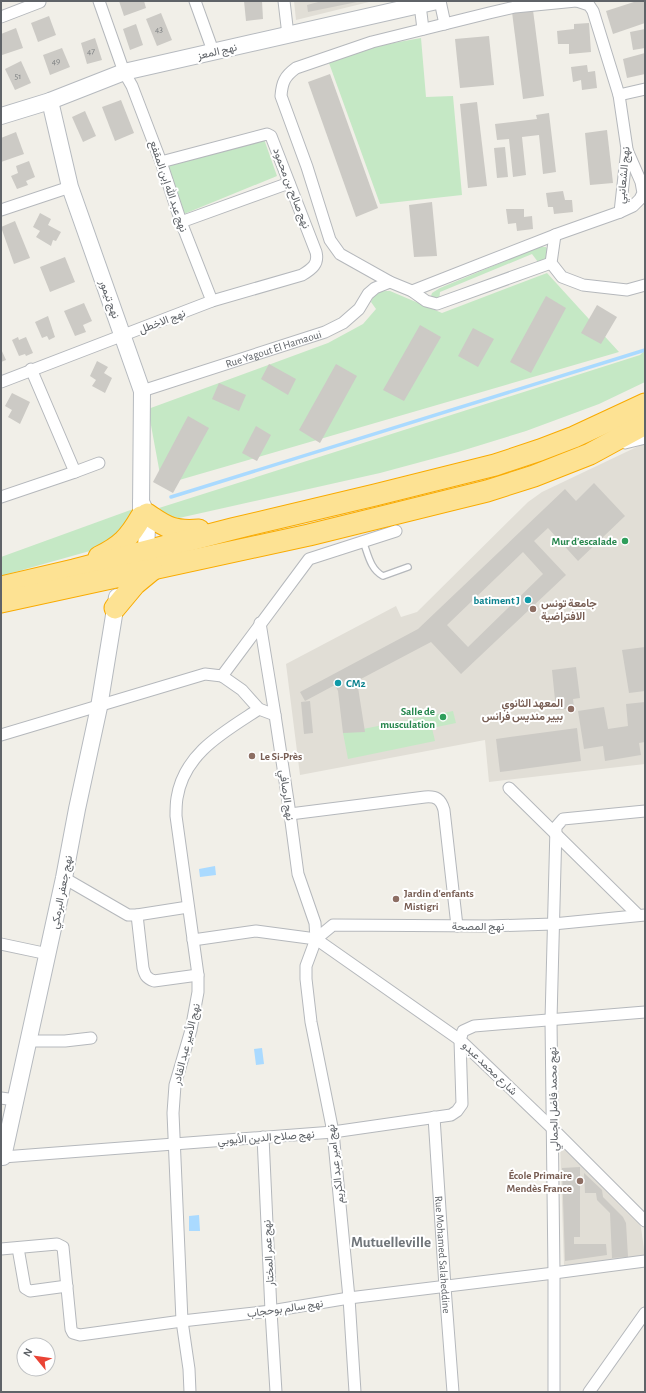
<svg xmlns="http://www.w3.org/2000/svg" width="646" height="1393" font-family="'Alegreya Sans',Vazirmatn,sans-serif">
	<rect width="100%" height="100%" fill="#f1efe8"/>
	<!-- education -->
	<g fill="#e1ded6">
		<path d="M294 1H373L296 20Z"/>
		<path d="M645 443V764L489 782 485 740 300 775 286 664 396 606 401 617 417 612 528 502 542 492Z"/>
		<path d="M560 1142 636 1219 641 1227 645 1257 564 1266Z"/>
	</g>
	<!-- green -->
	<g fill="#c5e8c5">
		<path d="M421 38 426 97 453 96 462 195 380 204 329 63 371 47Z"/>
		<path d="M264 139 277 176 184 214 166 166Z"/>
		<path d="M539 247H546L549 252 547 258 538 262 532 254 440 292 439 301 433 299 431 296 432 293 440 288Z"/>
		<path d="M547 273 619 352 162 485 148 409 328 343 363 324 376 309 371 302C375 292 379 291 390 291L442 313Z"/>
		<path d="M645 350V382L599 404 526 431 458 452 380 473 179 518 167 516 159 508 640 355Z"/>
		<path d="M136 508 111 545 1 576V557Z"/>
		<path d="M453 711 456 723 432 728 435 741 348 759 343 733Z"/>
	</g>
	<!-- water -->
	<g fill="#aadaff">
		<path d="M215 866 216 875 200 877 199 869Z"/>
		<path d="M262 1048 264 1064 256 1065 254 1049Z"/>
		<path d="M199 1215 200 1231H189V1216Z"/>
	</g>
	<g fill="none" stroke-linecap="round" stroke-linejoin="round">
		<!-- stream -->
		<path stroke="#aadaff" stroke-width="3.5" d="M171 497 645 350"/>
	</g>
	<!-- building -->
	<g fill="#cccac5" fill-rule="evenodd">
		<path d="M119 1H144L146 8 124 16Z"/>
		<path d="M244 1H262L263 19 246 21Z"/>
		<path d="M322 1H357V2L308 12 307 5Z"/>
		<path d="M637 1H645V23L613 34 606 11Z"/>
		<path d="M533 10 544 96 523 99 512 12Z"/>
		<path d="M161 13 172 40 157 46 146 19Z"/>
		<path d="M49 16 56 35 38 42 31 23Z"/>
		<path d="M589 23 591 52 569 54V44H558L557 31 574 29V24Z"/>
		<path d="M136 24 143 45 130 50 123 29Z"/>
		<path d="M16 28 23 48 2 55 1 34Z"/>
		<path d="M645 29V48L633 50 630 32Z"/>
		<path d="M489 36 494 85 460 88 455 39Z"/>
		<path d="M95 38 102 60 87 64 81 43Z"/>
		<path d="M62 48 70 67 50 75 43 55Z"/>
		<path d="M645 53V74L627 78 623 59Z"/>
		<path d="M21 61 31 83 15 90 5 69Z"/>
		<path d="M587 65 588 72 595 71 597 88 582 90 581 80 573 82 571 67Z"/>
		<path d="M330 74 378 208 356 217 308 82Z"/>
		<path d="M121 100 134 133 115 141 102 107Z"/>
		<path d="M477 102 487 186 468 188 460 104Z"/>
		<path d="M85 111 96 136 83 142 72 117Z"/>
		<path d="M549 113 556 172 543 174 539 135 522 137 526 175 513 177 509 139 497 140 495 124 537 119 536 115Z"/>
		<path d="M607 130 613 183 590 185 585 133Z"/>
		<path d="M16 132 24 154 1 162V138Z"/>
		<path d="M505 147 508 177 497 178 494 148Z"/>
		<path d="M29 161 35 177 26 181 28 185 17 189 11 176 18 173 16 166Z"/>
		<path d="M563 191 565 200H572L573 212 554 214 553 207H548L546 193Z"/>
		<path d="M432 202 437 256 414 257 409 205Z"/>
		<path d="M506 209H524V217L532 216 533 229 517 231 516 223 508 224Z"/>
		<path d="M40 213 51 219 48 225 61 232 56 241 53 240 51 246 36 237 40 231 33 227Z"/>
		<path d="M15 221 30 258 14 264 1 227Z"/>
		<path d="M65 257 75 282 50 292 40 267Z"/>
		<path d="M546 296 566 308 531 373 510 362Z"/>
		<path d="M84 303 92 321 83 325 86 332 75 336 64 311Z"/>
		<path d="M597 305 617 317 601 344 581 333Z"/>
		<path d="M48 316 55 337 49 340 47 336 42 338 35 322Z"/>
		<path d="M420 325 441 337 404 401 383 390Z"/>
		<path d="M473 328 494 339 478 367 458 356Z"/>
		<path d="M18 337 19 340 26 337 33 353 26 356 25 354 19 356 12 340Z"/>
		<path d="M1 349 6 360 1 362Z"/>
		<path d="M97 361 108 367 104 373 112 378 105 393 92 386 96 380 90 376Z"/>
		<path d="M269 364 296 379 288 395 261 379Z"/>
		<path d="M336 364 357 376 320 443 299 430Z"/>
		<path d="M219 383 246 395 239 411 212 399Z"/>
		<path d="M12 393 30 402 20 424 8 417 12 410 5 406Z"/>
		<path d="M188 416 209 428 173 493 153 482Z"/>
		<path d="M256 426 271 435 257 461 242 453Z"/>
		<path d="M594 483 625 516 578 561 548 528 534 541 566 575 461 674 431 642 357 681 365 732 343 733 338 691 335 685 305 701 300 692 418 629 565 489 576 501ZM523 552 543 574 468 647 447 625Z"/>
		<path d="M645 647V691L629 693 622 650Z"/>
		<path d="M576 667 580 698 573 699 574 708 556 710 552 670Z"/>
		<path d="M310 701 313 733 304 734 301 702Z"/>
		<path d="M645 702V742L639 743 641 755 605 761 603 746 584 749 578 711 604 707 608 729 628 726 626 704Z"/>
		<path d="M577 728 581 761 500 772 496 739Z"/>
		<path d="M580 1167V1237H574V1244H606L607 1255 565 1261 562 1168Z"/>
		<path d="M584 1173 602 1190 603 1197 623 1217 626 1223 628 1257 612 1258 610 1213 597 1200 596 1193H585Z"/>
	</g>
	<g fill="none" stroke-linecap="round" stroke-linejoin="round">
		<defs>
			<path id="lane" d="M363 541C368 554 370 569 383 576L408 567"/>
			<g id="street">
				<path d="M99 1 124 72 132 86 161 162 181 222 212 301"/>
				<path d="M195 1 213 51"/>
				<path d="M284 1 288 35"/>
				<path d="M440 1 445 24"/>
				<path d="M420 5 423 29"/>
				<path d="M1 17 40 2"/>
				<path d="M619 95 645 89"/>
				<path d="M1 210 70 187"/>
				<path d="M620 212 633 206 640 199 643 193 641 182 627 150"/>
				<path d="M181 222 289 183"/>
				<path d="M555 235 551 263 562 277 583 285 627 290 645 285"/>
				<path d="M551 263 437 304 426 301 412 291 390 282 340 254 330 240 307 167 281 96C282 82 285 76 296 68L372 42 489 13 515 7 576 1"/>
				<path d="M412 291 555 235 620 212 627 149 619 95 593 11 589 5 577 1"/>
				<path d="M1 382 212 301 302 275C312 269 319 264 316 252L271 136 267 134 161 162"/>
				<path id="s1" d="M142 391 325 332 343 323 359 309 368 294 375 288 390 282"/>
				<path d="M625 443 645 438"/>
				<path d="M75 472 99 463"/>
				<path d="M1 497 75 472 31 369"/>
				<path d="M260 623 275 715"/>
				<path d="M222 676 242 690 259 709 275 715 290 814 298 874 315 923 316 939 306 966V979L311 1022 333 1132 349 1298 355 1392"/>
				<path d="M222 676 309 559 396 531"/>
				<path d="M1 735 205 674 222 676"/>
				<path d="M509 788 638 915"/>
				<path d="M290 814 425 797C436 796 441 799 444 810L457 926"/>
				<path d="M64 878 128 915H137L188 907"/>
				<path d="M137 915 143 968C145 975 146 978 154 981L198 975"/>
				<path d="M316 939 333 925 488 926 553 924 645 915"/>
				<path d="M193 940 256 931 316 939 460 1040 553 1129 645 1221"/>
				<path d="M1 944 48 954"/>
				<path d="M28 1041H65L91 1038"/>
				<path d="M1 1098 15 1100"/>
				<path id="s2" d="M434 1117 445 1287 453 1392"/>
				<path d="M263 1137 271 1311 276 1392"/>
				<path d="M3 1157 333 1132 451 1115 457 1111 462 1104 460 1040 463 1031 474 1026 645 1012"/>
				<path d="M18 1248 25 1288 30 1291 67 1286"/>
				<path d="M1 1249 57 1244 63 1247 71 1329 73 1333 80 1335 182 1321 271 1311 349 1298 554 1273 645 1261"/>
				<path d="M190 1392 189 1369 182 1321 173 1113 175 1085 191 1030 198 992V975L176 816C176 810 176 804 177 798 184 753 224 732 259 709"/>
				<path d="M554 1392V1273L551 1020 556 827 563 819 645 811"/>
				<path d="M589 1392 645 1313"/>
			</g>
			<g id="secondary">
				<path d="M50 101 70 187 142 391 141 511"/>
				<path d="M1 116 50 101 124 72 437 1"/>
				<path d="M141 502 147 514V527L146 551 141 562"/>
				<path d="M1 1157H3L64 878 77 809 99 707 117 597"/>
			</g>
			<g id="highway">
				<path d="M147 514C167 528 174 532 199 530"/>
				<path d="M99 557C121 546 129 538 141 517"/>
				<path d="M1 587 74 570 232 529 375 495 495 465 540 450 574 437 645 404"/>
				<path d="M1 602 309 535 487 491 534 476 590 454 645 424"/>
				<path d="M115 608 135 584 152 570"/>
			</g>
		</defs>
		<!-- lane casing -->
		<use href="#lane" stroke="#b5b8bc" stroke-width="8"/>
		<!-- street casing -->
		<use href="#street" stroke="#b5b8bc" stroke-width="13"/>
		<!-- secondary casing -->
		<use href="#secondary" stroke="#b6babf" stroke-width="18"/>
		<!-- highway casing -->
		<use href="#highway" stroke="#f9ab00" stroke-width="23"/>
		<!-- lane -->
		<use href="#lane" stroke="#fff" stroke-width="5.5"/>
		<!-- street -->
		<use href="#street" stroke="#fff" stroke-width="11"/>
		<!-- secondary -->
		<use href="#secondary" stroke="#fff" stroke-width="16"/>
		<!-- highway -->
		<use href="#highway" stroke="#fde293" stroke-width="21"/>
	</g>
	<!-- markers -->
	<g fill="#2e9e5b" stroke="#fff" stroke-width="1.5">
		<circle cx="625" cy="541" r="4"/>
		<circle cx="443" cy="717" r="4"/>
	</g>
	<g fill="#0f9aa8" stroke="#fff" stroke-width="1.5">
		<circle cx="528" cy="600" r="4"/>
		<circle cx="338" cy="683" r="4"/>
	</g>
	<g fill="#8d6e63" stroke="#fff" stroke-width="1.5">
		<circle cx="533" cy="609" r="4"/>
		<circle cx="571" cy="709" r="4"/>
		<circle cx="252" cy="756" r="4"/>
		<circle cx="396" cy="899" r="4"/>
		<circle cx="580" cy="1181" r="4"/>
	</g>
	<g text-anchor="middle" stroke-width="4" stroke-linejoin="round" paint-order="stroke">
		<!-- number labels -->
		<g font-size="9" fill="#7a7d7f">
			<text x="159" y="32">43</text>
			<text x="91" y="54">47</text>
			<text x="56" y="64">49</text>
			<text x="18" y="79">51</text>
		</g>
		<!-- street labels -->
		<g font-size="11" fill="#5f6368" stroke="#fff">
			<text transform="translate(217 51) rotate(-13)" y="4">نهج المعز</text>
			<text transform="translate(623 175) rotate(-85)" y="4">نهج الشعانبي</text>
			<text transform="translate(169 186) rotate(71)" y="4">نهج عبد الله إبن المقفع</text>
			<text transform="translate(292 188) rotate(69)" y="4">نهج صالح بن محمود</text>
			<text transform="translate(110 299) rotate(70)" y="4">نهج تيمور</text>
			<text transform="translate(162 321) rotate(-21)" y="4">نهج الاخطل</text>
			<text dy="4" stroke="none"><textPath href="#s1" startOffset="138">Rue Yagout El Hamaoui</textPath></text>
			<text transform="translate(287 795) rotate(82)" y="4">نهج الرصافي</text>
			<text transform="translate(61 892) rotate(-79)" y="4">نهج جعفر البرمكي</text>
			<text x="478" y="930">نهج المصحة</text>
			<text transform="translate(186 1044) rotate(-76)" y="4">نهج الأمير عبد القادر</text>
			<text transform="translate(490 1068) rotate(44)" y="4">شارع محمد عبدو</text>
			<text transform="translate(553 1099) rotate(-91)" y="4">نهج محمد فاضل الجمالي</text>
			<text transform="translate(266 1137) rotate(-4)" y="4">نهج صلاح الدين الأيوبي</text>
			<text transform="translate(335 1164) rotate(-97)" y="4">نهج امير عبد الكريم</text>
			<text transform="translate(268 1253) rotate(-93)" y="4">نهج عمر المختار</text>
			<text dy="4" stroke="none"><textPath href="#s2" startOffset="138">Rue Mohamed Salaheddine</textPath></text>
			<text transform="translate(285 1308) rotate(-8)" y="4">نهج سالم بوحجاب</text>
		</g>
		<!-- leisure labels -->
		<g font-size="11" font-weight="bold" fill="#27864d" stroke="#fff" text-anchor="end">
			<text x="617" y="545">Mur d'escalade</text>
			<text x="435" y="715">Salle de<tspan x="435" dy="13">musculation</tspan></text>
		</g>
		<!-- culture labels -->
		<g font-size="11" font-weight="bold" fill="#0d838f" stroke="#fff" text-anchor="end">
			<text x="520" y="604">batiment J</text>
			<text x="346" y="687" text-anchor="start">CM2</text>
		</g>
		<!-- education labels -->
		<g font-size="11" font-weight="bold" fill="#785e54" stroke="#fff" text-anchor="start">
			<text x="541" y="607">جامعة تونس<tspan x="541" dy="13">الافتراضية</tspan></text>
			<text x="563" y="707" text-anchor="end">المعهد الثانوي<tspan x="563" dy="13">بيير منديس فرانس</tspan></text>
			<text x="260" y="760">Le Si-Près</text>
			<text x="404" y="897">Jardin d'enfants<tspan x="404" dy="13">Mistigri</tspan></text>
			<text x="572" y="1179" text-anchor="end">École Primaire<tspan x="572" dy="13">Mendès France</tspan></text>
		</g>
		<!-- district labels -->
		<g font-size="15" font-weight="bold" fill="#70757a" stroke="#fff">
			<text x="391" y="1247">Mutuelleville</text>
		</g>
	</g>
	<!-- border -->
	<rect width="646" height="1393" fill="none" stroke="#5f6368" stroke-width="4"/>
	<!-- north arrow -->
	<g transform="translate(36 1357) rotate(299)"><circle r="19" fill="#ffffff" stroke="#bfc1c3"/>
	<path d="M0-3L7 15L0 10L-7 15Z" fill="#ea4335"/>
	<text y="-6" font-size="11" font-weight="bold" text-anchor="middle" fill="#5f6368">N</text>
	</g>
</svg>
